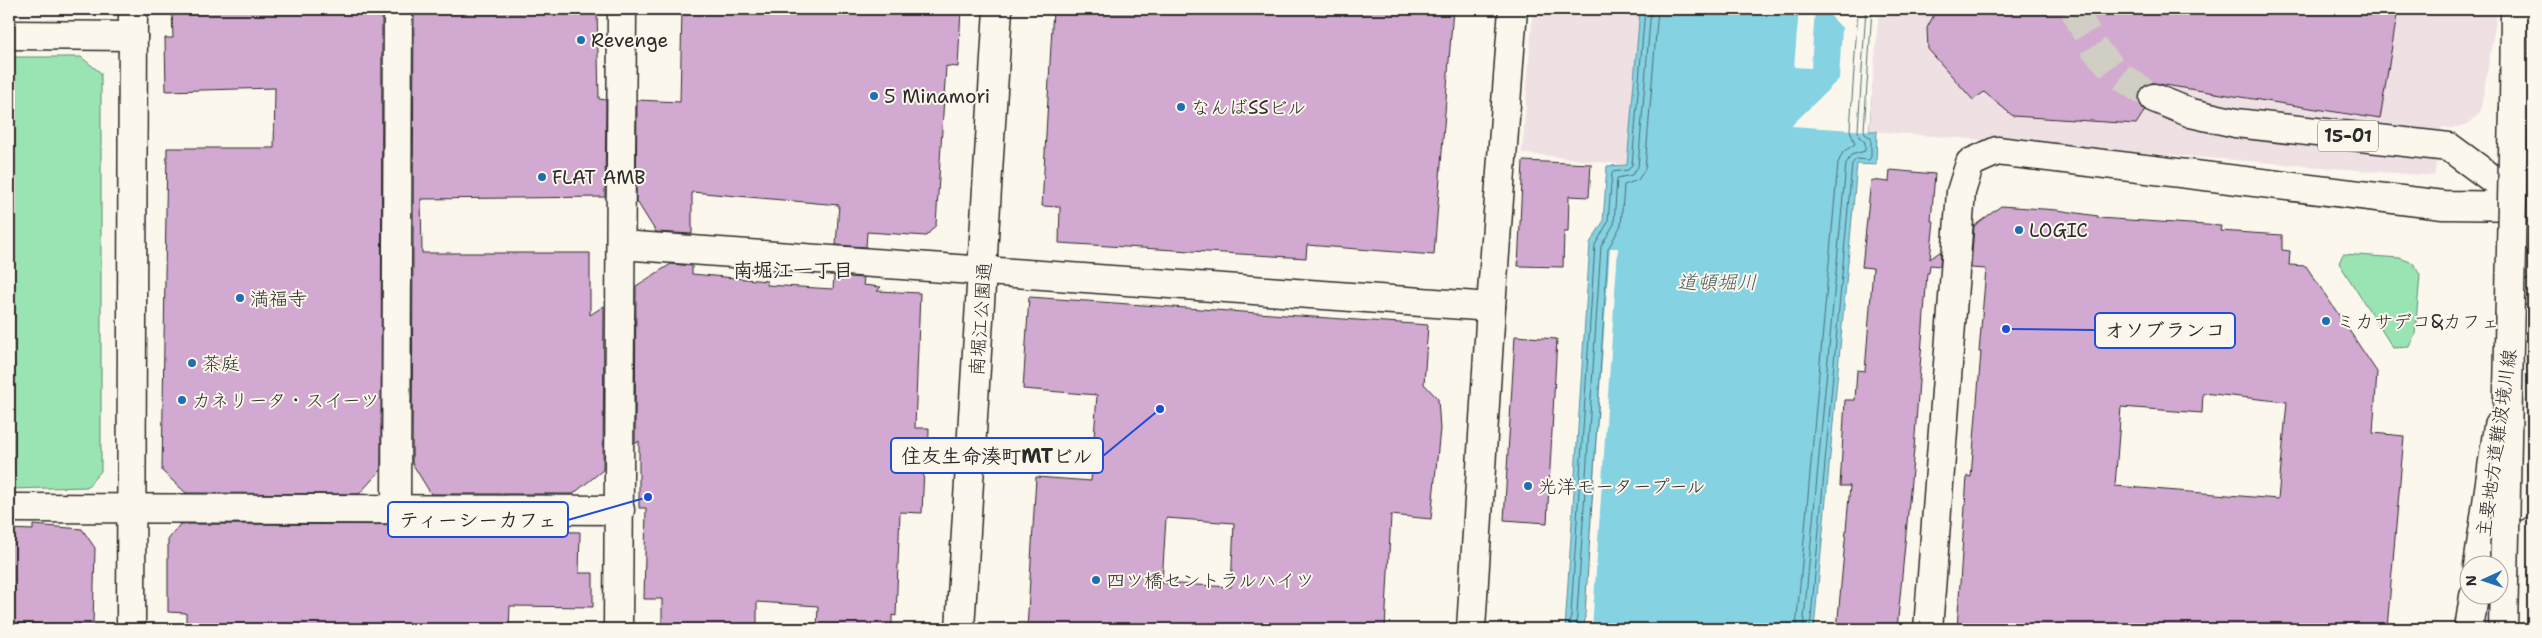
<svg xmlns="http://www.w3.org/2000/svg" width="2542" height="638" font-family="'Shantell Sans','Klee One',sans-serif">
	<rect width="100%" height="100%" fill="#fbf7ec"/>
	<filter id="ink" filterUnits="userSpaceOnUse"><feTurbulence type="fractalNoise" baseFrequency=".02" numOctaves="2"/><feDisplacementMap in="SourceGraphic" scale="10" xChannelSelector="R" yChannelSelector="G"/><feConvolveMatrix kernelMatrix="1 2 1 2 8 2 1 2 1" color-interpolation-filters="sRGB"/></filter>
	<g filter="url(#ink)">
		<!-- built -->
		<g fill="#efe0e4">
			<path d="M1533 9H1640L1627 165 1522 153Z"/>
			<path d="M1877 9H2498L2480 113 2467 124 2452 128 2442 127 2434 176 1869 131Z"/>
		</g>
		<!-- green -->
		<g fill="#9ae4b3" stroke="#62886f">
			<path d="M9 57H81L101 73V471L87 487 9 489Z"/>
			<path d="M2343 254 2400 258 2413 263 2420 275 2415 334 2409 347 2393 348 2339 263Z"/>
		</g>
		<!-- water -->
		<path fill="#84d2e2" stroke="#608f99" d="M1640 9H1877L1869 131H1877L1876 165 1857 164 1814 629H1565L1590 243 1603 222 1607 166 1627 165Z"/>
		<!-- pier -->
		<g fill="#fbf7ec">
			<path d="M1799 9H1815L1811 68 1794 67Z"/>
			<path d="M1824 9H1879L1869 131 1791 126 1839 79 1842 28Z"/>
			<path d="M1610 248H1618L1592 629H1583Z"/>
		</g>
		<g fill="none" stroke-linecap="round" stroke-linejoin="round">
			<!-- shore -->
			<g stroke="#4f6e74" stroke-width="1">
				<path d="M1570 629 1595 245 1608 222 1612 172 1628 170 1632 165 1645 9"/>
				<path d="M1576 629 1601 246 1614 224 1617 178 1632 175 1638 167 1651 9"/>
				<path d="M1584 629 1608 249 1621 225 1624 185 1638 180 1645 169 1658 9"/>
				<path d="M1796 629 1838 163 1843 152 1855 144 1850 130 1858 9"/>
				<path d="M1803 629 1846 164 1851 155 1865 151V142L1859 137 1858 130 1866 9"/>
				<path d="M1810 629 1852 164 1856 159 1869 160 1871 157V138L1865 134 1864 130 1872 9"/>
			</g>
		</g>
		<!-- building -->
		<g fill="#d2a9d0" stroke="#2b2b2b" fill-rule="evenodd">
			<path d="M172 9H382L381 470 359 494 186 493 162 471 167 148H274L275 88 166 91 165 38H173Z"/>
			<path d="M414 9H597L599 99 606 100 605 197 421 199 422 253H590V315L604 306 603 470 573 494H431L412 463Z"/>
			<path d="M682 9H961L958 67 946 66 936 225 926 236 867 232 866 247 836 245 839 205 692 192V234L656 232 636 200 637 100 680 102Z"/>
			<path d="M1053 9H1453L1434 255 1307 245 1306 258 1059 243 1060 207 1042 206Z"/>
			<path d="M1937 9H2398L2380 119 2152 83 2145 85 2139 93V101L2145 110 2136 124 2013 116 1984 92 1973 100 1928 49 1927 28Z"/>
			<path d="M1523 161 1591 164 1589 197 1569 196 1568 232H1564L1563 267 1518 266Z"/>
			<path d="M1890 170 1935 174 1931 221H1934L1930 259 1941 251 1940 266 1930 265 1929 273H1927L1914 449 1897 629H1837L1850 486H1840L1845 400H1855L1857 370 1865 371 1873 268 1862 267 1871 180 1889 182Z"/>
			<path d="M2001 206 2057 210 2098 216V218L2221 226 2220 231 2282 235V250L2290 251 2289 265 2306 266 2377 372 2373 433 2404 436 2387 628 2340 624 2339 629H1957L1967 476 1971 477 1981 352H1979L1986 269 1971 268 1974 226ZM2203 393 2287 402 2278 499 2115 486 2121 407 2202 413Z"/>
			<path d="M671 264 692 266V274L767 281V285L833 289 834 276 864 278 863 285 881 287 877 291 920 293 915 428H929L928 469H924L922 513 900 512 896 616 892 615V629H817L818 606 757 602V629H662V599H644L646 508H639V441L635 444 636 286Z"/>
			<path d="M1029 297 1428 325 1424 384 1438 399 1440 429 1431 519 1391 515 1385 629H1027L1036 477 1091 481 1097 395 1023 389ZM1166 518 1234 523 1231 587 1162 583Z"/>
			<path d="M1515 336 1557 339 1547 523 1504 520Z"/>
			<path d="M180 524 535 525 528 531 580 532 579 573H593V607L510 606 509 629H186V613L168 612V540Z"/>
			<path d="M33 525 82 529 95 548 93 625 9 623V529L33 530Z"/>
		</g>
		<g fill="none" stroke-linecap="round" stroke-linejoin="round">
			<!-- highway-tunnel -->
			<path stroke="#d1cec5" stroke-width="28" stroke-dasharray="28 14" stroke-linecap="butt" d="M2074 9 2094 48 2120 76 2154 98"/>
			<defs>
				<g id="minor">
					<path d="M9 35 133 36"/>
					<path d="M621 245 1491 307"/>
					<path d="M9 508 620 510"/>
					<path d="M396 508 398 9"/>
					<path d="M131 629 133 9"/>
					<path d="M618 629 622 9"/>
					<path d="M960 629 998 9"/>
					<path d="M1471 629 1491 307 1513 9"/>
					<path d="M1928 629 1961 192 1970 163 1997 151 2443 205 2533 206"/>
				</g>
				<g id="major">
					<path d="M2520 267 2533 172"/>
					<path d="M2478 566 2498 426"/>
					<path d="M2469 629 2474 596"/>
				</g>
				<g id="highway">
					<path d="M2154 98 2191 113 2236 123 2449 147 2528 205"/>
					<path d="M2514 107 2515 9"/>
					<path d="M2517 506 2533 318"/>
				</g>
			</defs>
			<!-- minor casing -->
			<use href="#minor" stroke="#2b2b2b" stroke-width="31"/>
			<!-- major casing -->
			<use href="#major" stroke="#2b2b2b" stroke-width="31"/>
			<!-- highway casing -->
			<use href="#highway" stroke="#2b2b2b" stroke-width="31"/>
			<!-- minor -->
			<use href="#minor" stroke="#fbf7ec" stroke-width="28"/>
			<!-- major -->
			<use href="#major" stroke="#fbf7ec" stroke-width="28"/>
			<!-- highway -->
			<use href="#highway" stroke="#fbf7ec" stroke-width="28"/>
			<defs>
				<path id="highway-bridge" d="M2503 629 2514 107"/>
			</defs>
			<!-- highway-bridge casing -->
			<use href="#highway-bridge" stroke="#2b2b2b" stroke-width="31" stroke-linecap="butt"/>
			<!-- highway-bridge -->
			<use href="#highway-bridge" stroke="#fbf7ec" stroke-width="28"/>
		</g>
	</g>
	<!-- markers -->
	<g fill="#1f6fb2" stroke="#fbf7ec" stroke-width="2">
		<circle cx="581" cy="40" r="5"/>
		<circle cx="874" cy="96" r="5"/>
		<circle cx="1181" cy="107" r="5"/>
		<circle cx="542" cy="177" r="5"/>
		<circle cx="2019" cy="230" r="5"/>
		<circle cx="240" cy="298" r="5"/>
		<circle cx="2326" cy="321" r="5"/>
		<circle cx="192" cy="363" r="5"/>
		<circle cx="182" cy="400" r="5"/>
		<circle cx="1528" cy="486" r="5"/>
		<circle cx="1096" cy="580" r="5"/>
	</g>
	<g text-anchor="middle" stroke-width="4" stroke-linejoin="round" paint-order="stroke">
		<!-- shield labels -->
		<rect fill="#fbf7ec" stroke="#696865" stroke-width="1" x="2318" y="120.5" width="60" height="31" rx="4"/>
		<g font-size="18" font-weight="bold" fill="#2b2b2b">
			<text x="2348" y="142">15-01</text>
		</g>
		<!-- poi labels -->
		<g font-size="19" fill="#2b2b2b" stroke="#fbf7ec" text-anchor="start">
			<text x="591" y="47">Revenge</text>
			<text x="884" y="103">5 Minamori</text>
			<text x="1191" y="114">なんばSSビル</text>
			<text x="552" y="184">FLAT AMB</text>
			<text x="2029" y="237">LOGIC</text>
			<text x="250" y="305">満福寺</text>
			<text x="2336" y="328">ミカサデコ&amp;カフェ</text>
			<text x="202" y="370">茶庭</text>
			<text x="192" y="407">カネリータ・スイーツ</text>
			<text x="1538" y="493">光洋モータープール</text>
			<text x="1106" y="587">四ツ橋セントラルハイツ</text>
		</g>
		<!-- street labels -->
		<g font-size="19" fill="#2b2b2b" stroke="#fbf7ec">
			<text transform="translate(980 319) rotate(-86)" y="7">南堀江公園通</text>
			<text transform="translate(2496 443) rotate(-82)" y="7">主要地方道難波境川線</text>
		</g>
		<!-- neighbourhood labels -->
		<g font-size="20" font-weight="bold" fill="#2b2b2b" stroke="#fbf7ec">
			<text x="793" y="277">南堀江一丁目</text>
		</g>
		<!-- water labels -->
		<g font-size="20" font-style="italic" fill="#465d62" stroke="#fbf7ec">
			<text x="1717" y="289">道頓堀川</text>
		</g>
	</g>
	<!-- callouts -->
	<path fill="none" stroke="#1d4ed8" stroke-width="2" d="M2006 329L2095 330M1160 409L1103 456M648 497L568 520"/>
	<g fill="#1d4ed8" stroke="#fbf7ec" stroke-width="2">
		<circle cx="2006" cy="329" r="5"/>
		<circle cx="1160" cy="409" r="5"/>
		<circle cx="648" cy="497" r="5"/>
	</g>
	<g fill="#fbf7ec" stroke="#1d4ed8" stroke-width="2">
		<rect x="2095" y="313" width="140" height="35" rx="5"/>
		<rect x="891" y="438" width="212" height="35" rx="5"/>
		<rect x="388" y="502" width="180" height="35" rx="5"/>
	</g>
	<g font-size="20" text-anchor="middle" font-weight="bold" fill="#2b2b2b">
		<text x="2165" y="337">オソブランコ</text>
		<text x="997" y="463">住友生命湊町MTビル</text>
		<text x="478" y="527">ティーシーカフェ</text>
	</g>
	<!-- margin -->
	<rect width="2542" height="638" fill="none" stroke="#fbf7ec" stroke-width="30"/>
	<rect x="15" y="15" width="2512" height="608" fill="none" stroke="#2b2b2b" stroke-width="2" filter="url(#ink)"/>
	<!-- north arrow -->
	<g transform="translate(2484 580) rotate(267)"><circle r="24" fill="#fbf7ec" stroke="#a8a59f"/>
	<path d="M0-4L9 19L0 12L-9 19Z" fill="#1f6fb2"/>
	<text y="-8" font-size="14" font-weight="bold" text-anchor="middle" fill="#2b2b2b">N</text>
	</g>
</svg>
